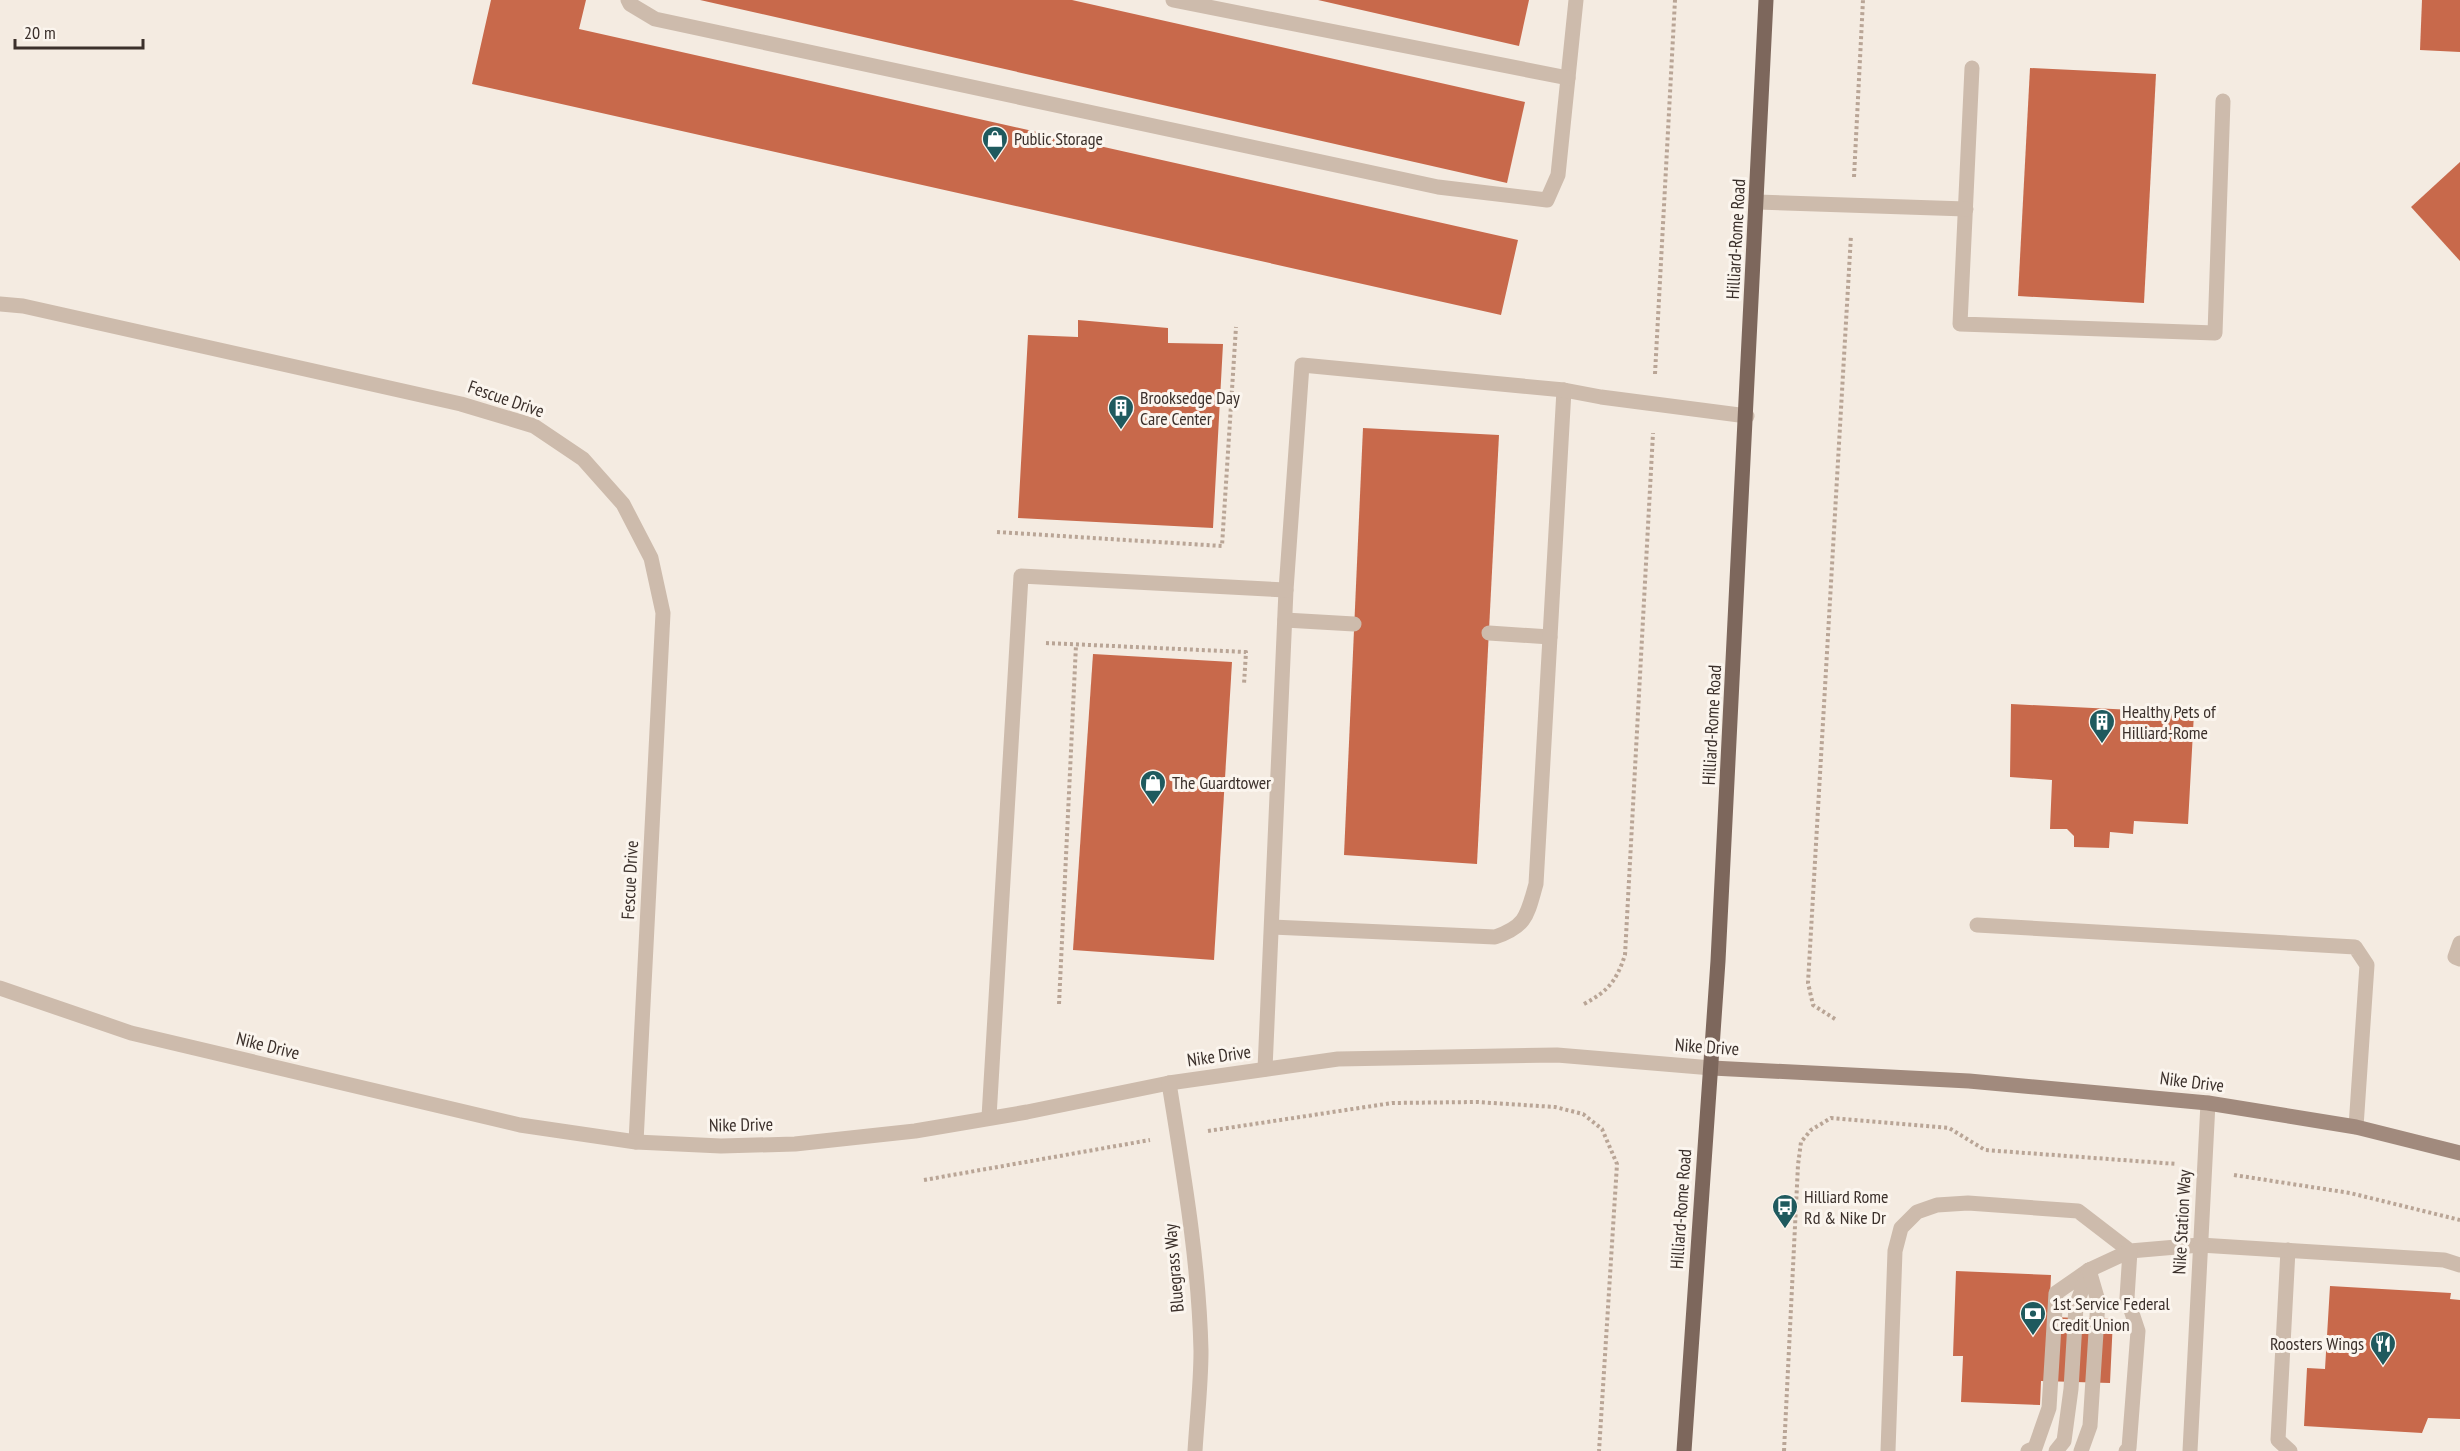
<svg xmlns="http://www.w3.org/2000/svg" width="2460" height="1451" font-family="'PT Sans Narrow',sans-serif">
	<rect width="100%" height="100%" fill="#f4ebe1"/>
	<!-- building -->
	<g fill="#c8694b">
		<path d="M491 0H586L579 29 1518 240 1501 315 472 84Z"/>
		<path d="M700 0H1072L1525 102 1507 183Z"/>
		<path d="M1318 0H1529L1519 46Z"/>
		<path d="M2422 0H2460V52L2420 50Z"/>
		<path d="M2030 68 2156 74 2144 303 2018 296Z"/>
		<path d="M2460 162V261L2411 207Z"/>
		<path d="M1078 320 1168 328V343L1223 344 1213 528 1018 518 1028 335 1078 337Z"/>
		<path d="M1363 428 1499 435 1477 864 1344 855Z"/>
		<path d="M1093 654 1232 662 1214 960 1073 950Z"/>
		<path d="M2011 704 2194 713 2188 824 2134 821 2133 834 2110 832 2109 848 2074 847V836L2067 829H2050L2052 780 2010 777Z"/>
		<path d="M1956 1271 2051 1275 2049 1317 2113 1319 2110 1383 2041 1381 2040 1405 1961 1402 1963 1356H1953Z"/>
		<path d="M2330 1286 2451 1293 2450 1299 2460 1300V1419L2428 1418 2422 1433 2304 1426 2307 1368 2325 1369Z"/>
	</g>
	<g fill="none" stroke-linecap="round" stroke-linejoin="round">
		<!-- path -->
		<g stroke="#b9a596" stroke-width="4" stroke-dasharray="3 3" stroke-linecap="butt">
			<path d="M1854 177 1863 0"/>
			<path d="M1655 374 1675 0"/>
			<path d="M997 532 1222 546 1236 327"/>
			<path d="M1046 643 1246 652 1244 684"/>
			<path d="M1059 1004 1076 645"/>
			<path d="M1584 1004C1608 991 1616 982 1625 955L1653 433"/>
			<path d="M1835 1019 1813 1005 1808 983 1851 235"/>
			<path d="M1208 1131 1392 1103 1477 1102 1555 1107 1583 1114 1602 1129 1617 1164 1599 1451"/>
			<path d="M2234 1175 2350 1193 2460 1220"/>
			<path d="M924 1180 1150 1140"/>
			<path d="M1784 1451 1798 1165 1801 1142 1811 1130 1831 1118 1949 1128 1985 1150 2177 1164"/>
		</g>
		<!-- lane -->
		<g stroke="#cdbbac" stroke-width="15">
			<path d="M628 0 630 4 655 19 1438 187 1547 200 1558 175 1576 0"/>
			<path d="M1173 0 1568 78"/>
			<path d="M1972 68 1960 324 2215 333 2223 101"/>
			<path d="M1757 202 1966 209"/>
			<path d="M1285 620 1354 624"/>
			<path d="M1489 633 1550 637"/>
			<path d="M1977 925 2355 947 2367 965 2356 1127"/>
			<path d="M1272 927 1495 937C1527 926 1527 915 1536 884L1564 390"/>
			<path d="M2460 943 2455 957 2460 959"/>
			<path d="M1265 1069 1286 590 1302 365 1564 390 1601 397 1747 416"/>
			<path d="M989 1117 1021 576 1286 590"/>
			<path d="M2288 1250 2278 1440 2290 1451"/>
			<path d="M1888 1451 1895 1251 1901 1228 1917 1212 1937 1205 1968 1203 2078 1211 2130 1251 2200 1245 2444 1260 2460 1265"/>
			<path d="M2028 1451 2035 1448 2049 1408 2056 1293 2089 1270 2130 1251 2127 1298 2138 1331 2129 1448 2126 1451"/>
			<path d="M2056 1451 2064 1441 2071 1389 2076 1306 2089 1270"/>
			<path d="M2081 1451 2090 1426 2098 1301 2089 1270"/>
			<path d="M2190 1451 2208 1103"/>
		</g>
		<!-- street -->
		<g stroke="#cdbbac" stroke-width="15">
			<path d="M0 304 23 306 461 404 534 426 583 459 623 504 651 558 663 613 636 1142"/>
			<path d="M0 988 131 1033 520 1125 636 1142 721 1146 795 1144 915 1131 1027 1112 1169 1083 1338 1059 1557 1055 1712 1068"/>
			<path d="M1169 1083C1183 1171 1199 1261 1201 1351 1201 1384 1197 1418 1195 1451"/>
		</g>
		<!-- secondary -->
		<path stroke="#a18a7d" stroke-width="15" d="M1712 1068 1969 1081 2208 1103 2356 1127 2460 1153"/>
		<!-- primary -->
		<path stroke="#7d675c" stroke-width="15" d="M1684 1451 1718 961 1766 0"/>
	</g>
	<!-- icons -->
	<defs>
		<symbol id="shop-pin" viewBox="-11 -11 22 30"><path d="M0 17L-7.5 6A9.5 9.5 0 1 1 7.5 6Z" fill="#1f5a5e" stroke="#fbf5ee"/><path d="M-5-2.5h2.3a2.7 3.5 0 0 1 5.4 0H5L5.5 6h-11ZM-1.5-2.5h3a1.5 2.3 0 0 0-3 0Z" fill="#fff"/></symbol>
		<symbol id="building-pin" viewBox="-11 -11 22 30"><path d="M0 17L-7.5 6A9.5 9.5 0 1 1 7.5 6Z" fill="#1f5a5e" stroke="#fbf5ee"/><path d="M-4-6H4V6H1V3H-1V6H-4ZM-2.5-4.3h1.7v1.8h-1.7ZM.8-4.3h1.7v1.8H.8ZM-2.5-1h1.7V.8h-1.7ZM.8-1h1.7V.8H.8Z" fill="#fff"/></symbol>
		<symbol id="bus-pin" viewBox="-11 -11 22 30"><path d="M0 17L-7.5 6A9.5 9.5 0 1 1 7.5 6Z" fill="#1f5a5e" stroke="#fbf5ee"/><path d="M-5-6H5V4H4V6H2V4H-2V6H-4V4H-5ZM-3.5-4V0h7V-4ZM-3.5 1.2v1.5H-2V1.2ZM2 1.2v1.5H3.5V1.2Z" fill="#fff"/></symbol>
		<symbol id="bank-pin" viewBox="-11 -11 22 30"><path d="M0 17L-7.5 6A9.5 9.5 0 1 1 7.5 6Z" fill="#1f5a5e" stroke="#fbf5ee"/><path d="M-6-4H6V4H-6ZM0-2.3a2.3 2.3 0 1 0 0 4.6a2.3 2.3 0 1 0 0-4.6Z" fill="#fff"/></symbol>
		<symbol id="restaurant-pin" viewBox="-11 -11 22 30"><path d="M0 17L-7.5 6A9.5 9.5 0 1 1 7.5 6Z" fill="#1f5a5e" stroke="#fbf5ee"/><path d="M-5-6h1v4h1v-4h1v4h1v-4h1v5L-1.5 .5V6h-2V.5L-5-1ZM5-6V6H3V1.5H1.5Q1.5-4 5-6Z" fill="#fff"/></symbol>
	</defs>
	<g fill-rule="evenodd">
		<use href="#shop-pin" x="980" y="124" width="30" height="40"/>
		<use href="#building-pin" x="1106" y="393" width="30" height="40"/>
		<use href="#building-pin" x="2087" y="707" width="30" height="40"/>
		<use href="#shop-pin" x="1138" y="768" width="30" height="40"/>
		<use href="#bus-pin" x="1770" y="1192" width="30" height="40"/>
		<use href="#bank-pin" x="2018" y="1299" width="30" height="40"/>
		<use href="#restaurant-pin" x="2368" y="1329" width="30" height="40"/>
	</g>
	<g text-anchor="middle" stroke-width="6" stroke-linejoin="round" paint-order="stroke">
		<!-- poi labels -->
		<g font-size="18" fill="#3b302b" stroke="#fbf5ee" text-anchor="start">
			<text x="1014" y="145">Public Storage</text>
			<text x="1140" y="404">Brooksedge Day<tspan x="1140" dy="21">Care Center</tspan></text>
			<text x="2122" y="718">Healthy Pets of<tspan x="2122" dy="21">Hilliard-Rome</tspan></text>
			<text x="1172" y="789">The Guardtower</text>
			<text x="1804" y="1203">Hilliard Rome<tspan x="1804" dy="21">Rd &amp; Nike Dr</tspan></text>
			<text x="2052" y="1310">1st Service Federal<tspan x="2052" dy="21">Credit Union</tspan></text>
			<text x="2364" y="1350" text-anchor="end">Roosters Wings</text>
		</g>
		<!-- street labels -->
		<g font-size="18" fill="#3b302b" stroke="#fbf5ee">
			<text transform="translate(1736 239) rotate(-87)" y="6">Hilliard-Rome Road</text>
			<text transform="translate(506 399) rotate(19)" y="6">Fescue Drive</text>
			<text transform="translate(1712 725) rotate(-87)" y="6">Hilliard-Rome Road</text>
			<text transform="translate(630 880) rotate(-87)" y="6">Fescue Drive</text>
			<text transform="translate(268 1046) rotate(14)" y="6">Nike Drive</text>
			<text transform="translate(1707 1047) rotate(4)" y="6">Nike Drive</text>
			<text transform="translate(1219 1056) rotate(-8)" y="6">Nike Drive</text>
			<text transform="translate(2192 1082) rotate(7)" y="6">Nike Drive</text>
			<text transform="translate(741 1125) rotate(-1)" y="6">Nike Drive</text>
			<text transform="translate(1681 1209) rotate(-86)" y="6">Hilliard-Rome Road</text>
			<text transform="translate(2182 1222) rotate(-87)" y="6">Nike Station Way</text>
			<text transform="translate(1174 1268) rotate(-95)" y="6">Bluegrass Way</text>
		</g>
	</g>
	<!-- scale -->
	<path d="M15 39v9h128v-9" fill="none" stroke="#3b302b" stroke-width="3"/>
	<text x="24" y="39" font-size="18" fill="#3b302b" stroke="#fbf5ee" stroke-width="4.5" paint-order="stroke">20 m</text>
</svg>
